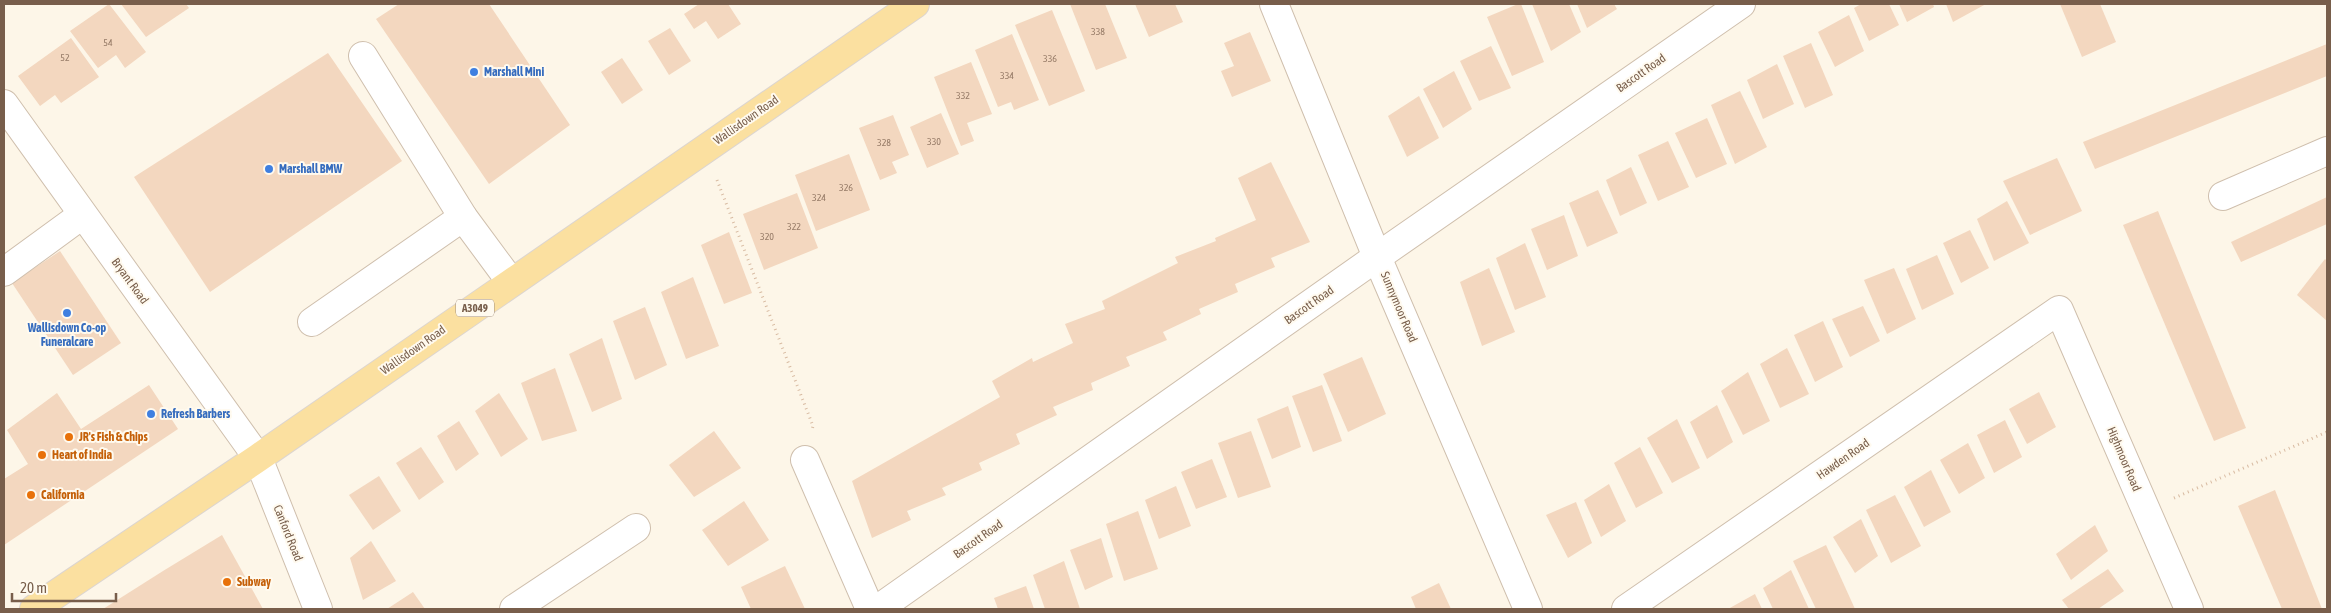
<svg xmlns="http://www.w3.org/2000/svg" width="2331" height="613" font-family="'Asap Condensed',sans-serif">
	<rect width="100%" height="100%" fill="#fdf6e8"/>
	<!-- building -->
	<g fill="#f3d7bf">
		<path d="M109 4 146 52 125 68 116 55 98 68 70 31Z"/>
		<path d="M121 4H186L189 8 146 37Z"/>
		<path d="M399 4H489L570 125 489 184 376 19Z"/>
		<path d="M699 4H728L741 24 718 39 706 21 694 29 684 14Z"/>
		<path d="M1070 4H1105L1127 58 1096 70Z"/>
		<path d="M1135 4H1175L1183 22 1149 37Z"/>
		<path d="M1518 4H1521L1544 62 1512 76 1487 17Z"/>
		<path d="M1532 4H1569L1581 32 1551 51Z"/>
		<path d="M1577 4H1614L1617 9 1587 28Z"/>
		<path d="M1861 4H1889L1899 25 1869 41 1854 8Z"/>
		<path d="M1899 4H1933L1934 7 1907 22Z"/>
		<path d="M1946 4H1986L1953 22Z"/>
		<path d="M2060 4H2100L2116 42 2082 57Z"/>
		<path d="M1052 10 1085 91 1049 106 1015 25Z"/>
		<path d="M1849 15 1864 51 1835 67 1818 32Z"/>
		<path d="M670 28 691 61 669 75 648 41Z"/>
		<path d="M1250 32 1271 81 1232 97 1221 71 1234 66 1224 43Z"/>
		<path d="M1012 34 1039 100 1014 110 1011 102 998 107 975 50Z"/>
		<path d="M71 38 99 77 61 103 55 95 40 106 18 76Z"/>
		<path d="M1811 43 1833 95 1805 108 1783 56Z"/>
		<path d="M2327 44V76L2095 169 2083 142Z"/>
		<path d="M1491 46 1511 88 1479 101 1460 61Z"/>
		<path d="M328 53 402 161 210 292 134 177Z"/>
		<path d="M622 58 643 90 622 104 601 72Z"/>
		<path d="M971 62 992 114 967 123 974 141 961 146 934 77Z"/>
		<path d="M1777 64 1794 104 1763 119 1747 80Z"/>
		<path d="M1454 71 1472 109 1443 128 1423 89Z"/>
		<path d="M1740 91 1767 147 1735 164 1711 105Z"/>
		<path d="M1419 96 1439 138 1407 157 1388 116Z"/>
		<path d="M941 113 959 154 927 168 910 127Z"/>
		<path d="M893 115 909 155 892 162 897 173 880 180 859 128Z"/>
		<path d="M1707 118 1727 164 1696 178 1675 133Z"/>
		<path d="M1668 141 1689 187 1658 201 1638 155Z"/>
		<path d="M849 154 870 210 816 231 795 175Z"/>
		<path d="M2057 158 2082 211 2030 235 2003 181Z"/>
		<path d="M1271 162 1310 242 1271 258 1275 267 1235 284 1238 292 1199 309 1201 314 1163 332 1167 340 1126 357 1130 366 1091 383 1093 390 1053 407 1057 415 1016 434 1020 444 979 463 982 470 942 488 946 495 907 511 911 520 872 538 852 481 1000 397 992 381 1032 358 1033 362 1073 343 1065 324 1105 309 1102 301 1178 263 1175 257 1216 241 1215 238 1256 220 1238 178Z"/>
		<path d="M1631 167 1647 203 1620 216 1606 180Z"/>
		<path d="M1598 190 1618 233 1587 247 1569 203Z"/>
		<path d="M797 193 818 248 764 270 743 214Z"/>
		<path d="M2327 197V224L2241 262 2231 242Z"/>
		<path d="M2007 201 2029 243 1994 261 1977 219Z"/>
		<path d="M2158 211 2246 428 2214 441 2123 225Z"/>
		<path d="M1564 215 1578 256 1547 270 1531 229Z"/>
		<path d="M1970 230 1989 268 1961 283 1943 243Z"/>
		<path d="M729 232 752 293 724 304 701 245Z"/>
		<path d="M1525 243 1546 297 1515 310 1496 258Z"/>
		<path d="M60 251 121 343 73 375 12 283Z"/>
		<path d="M1937 255 1954 294 1922 310 1906 269Z"/>
		<path d="M2325 259 2327 261V321L2297 295Z"/>
		<path d="M1489 268 1515 332 1482 346 1460 282Z"/>
		<path d="M1894 268 1916 319 1887 334 1864 280Z"/>
		<path d="M693 277 719 346 686 359 661 292Z"/>
		<path d="M1863 306 1880 341 1850 357 1832 319Z"/>
		<path d="M645 307 667 365 635 380 613 321Z"/>
		<path d="M1823 321 1843 367 1815 382 1794 335Z"/>
		<path d="M602 338 622 399 592 412 569 354Z"/>
		<path d="M1787 348 1809 394 1780 408 1760 364Z"/>
		<path d="M1362 357 1386 414 1348 432 1323 374Z"/>
		<path d="M555 368 577 431 542 441 521 383Z"/>
		<path d="M1748 372 1770 421 1743 435 1721 391Z"/>
		<path d="M149 385 178 429 4 545V479L28 464 7 430 57 393 81 429Z"/>
		<path d="M1322 385 1342 441 1313 452 1292 396Z"/>
		<path d="M2039 392 2056 427 2027 444 2009 409Z"/>
		<path d="M499 393 528 439 501 457 475 411Z"/>
		<path d="M1717 405 1733 442 1707 459 1690 422Z"/>
		<path d="M1288 406 1301 447 1272 459 1257 419Z"/>
		<path d="M1677 419 1700 468 1672 483 1647 438Z"/>
		<path d="M2005 420 2022 457 1994 473 1977 435Z"/>
		<path d="M459 421 479 454 456 471 437 436Z"/>
		<path d="M714 431 741 468 694 497 669 465Z"/>
		<path d="M1251 431 1271 487 1238 498 1218 443Z"/>
		<path d="M1968 443 1985 478 1959 494 1940 460Z"/>
		<path d="M421 447 444 482 419 500 396 463Z"/>
		<path d="M1640 447 1663 493 1636 508 1614 463Z"/>
		<path d="M1212 459 1227 497 1196 509 1181 472Z"/>
		<path d="M1931 470 1951 512 1924 527 1904 487Z"/>
		<path d="M379 476 401 511 373 530 349 495Z"/>
		<path d="M1609 484 1626 521 1601 537 1584 500Z"/>
		<path d="M1176 486 1191 526 1159 539 1145 500Z"/>
		<path d="M2275 490 2322 609H2282L2238 506Z"/>
		<path d="M1895 495 1921 546 1891 563 1866 510Z"/>
		<path d="M744 501 769 540 728 566 702 530Z"/>
		<path d="M1576 502 1592 543 1568 558 1546 515Z"/>
		<path d="M1138 511 1158 569 1124 581 1106 524Z"/>
		<path d="M1861 519 1878 556 1855 573 1833 537Z"/>
		<path d="M2095 525 2108 551 2071 580 2056 554Z"/>
		<path d="M222 535 263 609H103L163 571Z"/>
		<path d="M1101 538 1113 577 1085 590 1070 550Z"/>
		<path d="M371 541 396 581 363 600 350 558Z"/>
		<path d="M1826 545 1855 609H1816L1793 561Z"/>
		<path d="M1064 561 1080 609H1045L1033 575Z"/>
		<path d="M785 566 805 609H751L741 587Z"/>
		<path d="M2108 569 2124 591 2098 609H2069L2062 600Z"/>
		<path d="M1791 570 1809 609H1773L1763 588Z"/>
		<path d="M1439 583 1451 609H1416L1411 597Z"/>
		<path d="M1026 586 1034 609H998L994 598Z"/>
		<path d="M413 592 425 609H387Z"/>
		<path d="M1755 594 1762 609H1728Z"/>
	</g>
	<g fill="none" stroke-linecap="round" stroke-linejoin="round">
		<defs>
			<g id="minor">
				<path d="M1274 4 1377 257 1528 609"/>
				<path d="M363 56 463 217 511 282"/>
				<path d="M4 104 258 458 318 609"/>
				<path d="M2223 196 2327 151"/>
				<path d="M4 272 82 215"/>
				<path d="M312 322 463 217"/>
				<path d="M805 460 870 609"/>
				<path d="M514 609 636 528"/>
				<path d="M878 609 1377 257 1741 4"/>
				<path d="M1626 609 2059 310 2189 609"/>
			</g>
			<path id="major" d="M34 609 258 458 915 4"/>
		</defs>
		<!-- minor casing -->
		<use href="#minor" stroke="#cfbfad" stroke-width="30"/>
		<!-- major casing -->
		<use href="#major" stroke="#dcd5d0" stroke-width="30"/>
		<!-- path -->
		<g stroke="#d8bba2" stroke-width="3" stroke-dasharray="1 4" stroke-linecap="butt">
			<path d="M717 180 813 426 812 430"/>
			<path d="M2174 498 2327 432"/>
		</g>
		<!-- minor -->
		<use href="#minor" stroke="#fff" stroke-width="28"/>
		<!-- major -->
		<use href="#major" stroke="#fbe0a0" stroke-width="28"/>
	</g>
	<!-- markers -->
	<g fill="#3f7fe0" stroke="#fffaef" stroke-width="2">
		<circle cx="474" cy="72" r="5"/>
		<circle cx="269" cy="169" r="5"/>
		<circle cx="67" cy="313" r="5"/>
		<circle cx="151" cy="414" r="5"/>
	</g>
	<g fill="#e8710a" stroke="#fffaef" stroke-width="2">
		<circle cx="69" cy="437" r="5"/>
		<circle cx="42" cy="455" r="5"/>
		<circle cx="31" cy="495" r="5"/>
		<circle cx="227" cy="582" r="5"/>
	</g>
	<g text-anchor="middle" stroke-width="4" stroke-linejoin="round" paint-order="stroke">
		<!-- number labels -->
		<g font-size="10" fill="#977c68">
			<text x="1098" y="35">338</text>
			<text x="108" y="46">54</text>
			<text x="65" y="61">52</text>
			<text x="1050" y="62">336</text>
			<text x="1007" y="79">334</text>
			<text x="963" y="99">332</text>
			<text x="934" y="145">330</text>
			<text x="884" y="146">328</text>
			<text x="846" y="191">326</text>
			<text x="819" y="201">324</text>
			<text x="794" y="230">322</text>
			<text x="767" y="240">320</text>
		</g>
		<!-- shield labels -->
		<rect fill="#fffaef" stroke="#a08d7c" stroke-width="1" x="456" y="299.5" width="38" height="17" rx="4"/>
		<g font-size="11" font-weight="bold" fill="#785e4b">
			<text x="475" y="312">A3049</text>
		</g>
		<!-- shop labels -->
		<g font-size="12" font-weight="bold" fill="#366cbe" stroke="#fffaef" text-anchor="start">
			<text x="484" y="76">Marshall Mini</text>
			<text x="279" y="173">Marshall BMW</text>
			<text x="67" y="332" text-anchor="middle">Wallisdown Co-op<tspan x="67" dy="14">Funeralcare</tspan></text>
			<text x="161" y="418">Refresh Barbers</text>
		</g>
		<!-- street labels -->
		<g font-size="12" fill="#785e4b" stroke="#fffaef">
			<text transform="translate(1641 73) rotate(-35)" y="4">Bascott Road</text>
			<text transform="translate(746 120) rotate(-35)" y="4">Wallisdown Road</text>
			<text transform="translate(130 281) rotate(54)" y="4">Bryant Road</text>
			<text transform="translate(1309 305) rotate(-35)" y="4">Bascott Road</text>
			<text transform="translate(1399 307) rotate(67)" y="4">Sunnymoor Road</text>
			<text transform="translate(413 350) rotate(-35)" y="4">Wallisdown Road</text>
			<text transform="translate(1843 459) rotate(-35)" y="4">Hawden Road</text>
			<text transform="translate(2124 459) rotate(67)" y="4">Highmoor Road</text>
			<text transform="translate(288 533) rotate(68)" y="4">Canford Road</text>
			<text transform="translate(978 539) rotate(-35)" y="4">Bascott Road</text>
		</g>
		<!-- food labels -->
		<g font-size="12" font-weight="bold" fill="#c56008" stroke="#fffaef" text-anchor="start">
			<text x="79" y="441">JR's Fish &amp; Chips</text>
			<text x="52" y="459">Heart of India</text>
			<text x="41" y="499">California</text>
			<text x="237" y="586">Subway</text>
		</g>
	</g>
	<!-- border -->
	<rect width="2331" height="613" fill="none" stroke="#785e4b" stroke-width="10"/>
	<!-- scale -->
	<path d="M12 593v8h104v-8" fill="none" stroke="#785e4b" stroke-width="2.5"/>
	<text x="20" y="593" font-size="15" fill="#785e4b" stroke="#fffaef" stroke-width="4" paint-order="stroke">20 m</text>
</svg>
